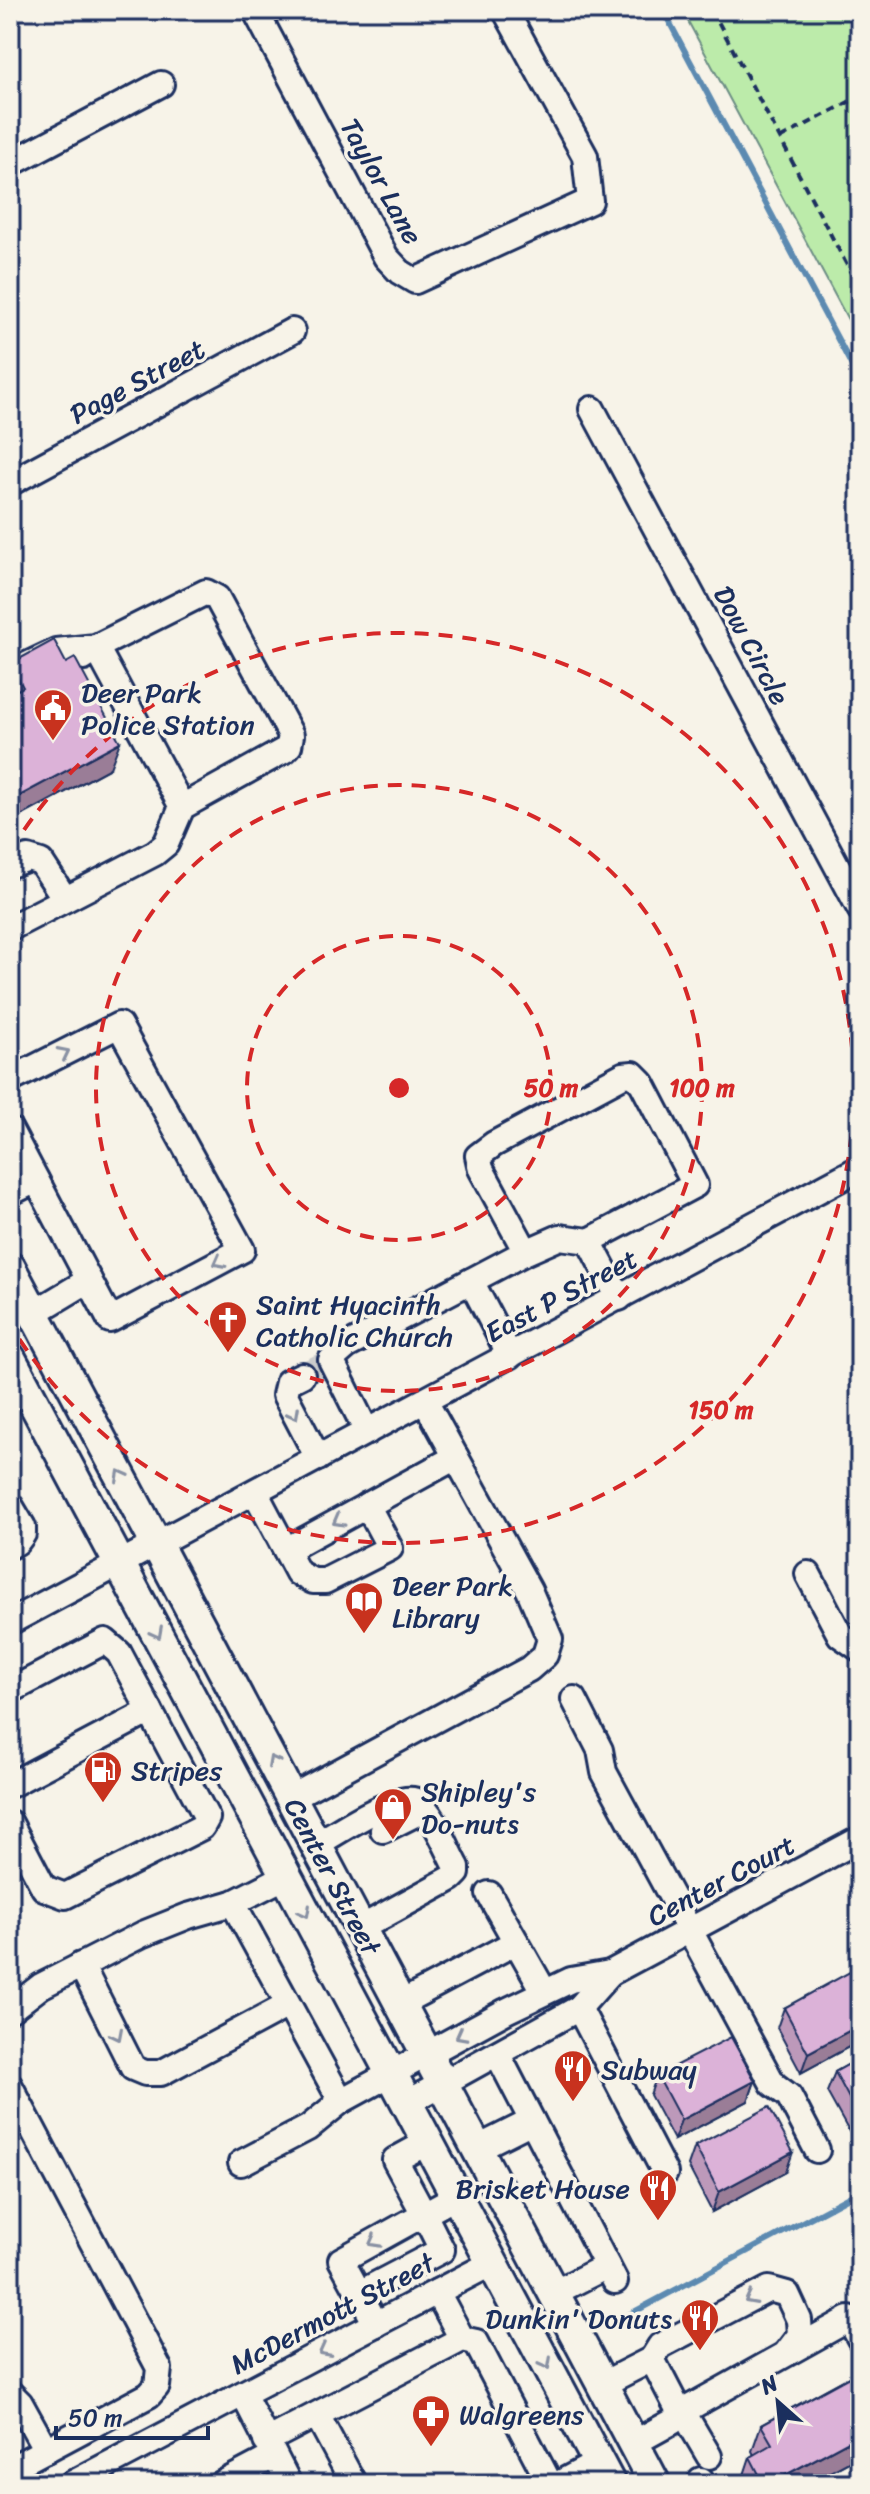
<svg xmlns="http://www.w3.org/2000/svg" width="870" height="2494" font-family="Sriracha,sans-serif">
	<rect width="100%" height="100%" fill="#f7f3e8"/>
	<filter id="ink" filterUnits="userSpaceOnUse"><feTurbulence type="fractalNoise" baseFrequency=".0125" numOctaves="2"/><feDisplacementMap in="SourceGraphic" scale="16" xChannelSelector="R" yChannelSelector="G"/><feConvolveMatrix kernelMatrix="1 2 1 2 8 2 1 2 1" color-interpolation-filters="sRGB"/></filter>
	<g filter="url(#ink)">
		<!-- green -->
		<path fill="#bcebaa" stroke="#6c8d84" stroke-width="2" d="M682 10H860V342Z"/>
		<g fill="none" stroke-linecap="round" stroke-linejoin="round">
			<!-- stream -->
			<g stroke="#5c8ab1" stroke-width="6">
				<path d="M663 10 860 381"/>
				<path d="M606 2327 860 2191"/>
			</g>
			<!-- minor-tunnel -->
			<path stroke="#cbcccc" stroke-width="24" stroke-dasharray="24 12" stroke-linecap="butt" d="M302 1375 324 1364"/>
			<defs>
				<g id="minor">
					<path d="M255 10 386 257 400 272 415 281 590 201 585 156 505 10"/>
					<path d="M10 164 161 84"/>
					<path d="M592 409 860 909"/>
					<path d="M10 483 292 331"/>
					<path d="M84 658 96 647 182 807"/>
					<path d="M10 673 56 651 96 647 206 592 217 598 291 735 289 746 285 750 182 807 166 844 155 853 10 928"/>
					<path d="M10 865 28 858 41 862 65 899"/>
					<path d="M10 1080 119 1025 242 1250 110 1320 10 1130"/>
					<path d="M10 1193 36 1180"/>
					<path d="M589 1241 619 1298"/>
					<path d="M471 1281 510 1356"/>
					<path d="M34 1313 89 1280"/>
					<path d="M302 1375 288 1382 285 1395 318 1458"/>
					<path d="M367 1432 331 1360 347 1346 526 1252 481 1169 478 1156 494 1144 623 1075 633 1074 642 1083 695 1185 589 1241 560 1237 526 1252"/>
					<path d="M255 1492 298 1573 313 1581H325L390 1548 367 1505"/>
					<path d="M10 1505 23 1527V1534L17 1542 10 1546"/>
					<path d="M286 1550 456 1457"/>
					<path d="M808 1574 840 1635 860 1649"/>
					<path d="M10 1622 860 1168"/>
					<path d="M10 1691 105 1641 119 1653 207 1818 202 1827 65 1896 44 1888 10 1823"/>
					<path d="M574 1699 600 1750 604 1772 773 2084 789 2096 817 2150"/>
					<path d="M10 1785 150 1711"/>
					<path d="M292 1797 529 1669 545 1655 550 1639 529 1590 425 1401"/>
					<path d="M383 1830 425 1809"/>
					<path d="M317 1844C335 1834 401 1789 418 1802 433 1812 448 1851 457 1867V1873L452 1878 361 1928"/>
					<path d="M489 1894 544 1991"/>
					<path d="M233 1903 341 2101"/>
					<path d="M81 1965 133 2068 145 2073H161L288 2005"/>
					<path d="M401 2003 516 1942"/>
					<path d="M579 2008 665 2173"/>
					<path d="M10 2010 41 1986 143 1934 188 1916 233 1903 286 1876"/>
					<path d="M498 2055 615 2281"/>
					<path d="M10 2086 159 2368 157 2386 149 2395 10 2469"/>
					<path d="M407 2103 579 2008 610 1973"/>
					<path d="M428 2142 395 2160 424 2214 457 2196"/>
					<path d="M478 2148 532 2121"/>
					<path d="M241 2163 308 2128 341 2101 506 2011 571 1980 610 1973 860 1839"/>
					<path d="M437 2292 462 2339"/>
					<path d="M360 2293 442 2250 424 2214 341 2260 376 2324"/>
					<path d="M554 2293 607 2266"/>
					<path d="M652 2359 660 2346 769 2289 787 2294 799 2320 800 2335 787 2352"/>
					<path d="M603 2384 652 2359 680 2413 672 2422 634 2443"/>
					<path d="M10 2393 20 2403 46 2450"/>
					<path d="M243 2394 289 2484"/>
					<path d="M317 2415 354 2484"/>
					<path d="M266 2441 462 2339 476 2342 550 2484"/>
					<path d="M709 2456 689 2422 680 2413 849 2319 860 2339"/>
					<path d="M701 2480 703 2484"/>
					<path d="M71 2484 492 2263"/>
					<path d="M221 2484 274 2456"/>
					<path d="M558 2484 599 2462"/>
				</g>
				<g id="major">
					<path d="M10 1268 655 2484"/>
					<path d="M10 1358 610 2484"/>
				</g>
			</defs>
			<!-- minor casing -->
			<use href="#minor" stroke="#1b2f5e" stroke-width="30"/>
			<!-- major casing -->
			<use href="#major" stroke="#1b2f5e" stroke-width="36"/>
			<!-- path -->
			<g stroke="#1b2f5e" stroke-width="4" stroke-dasharray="8 6" stroke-linecap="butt">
				<path d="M712 10 860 290"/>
				<path d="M781 138 860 96"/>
			</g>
			<!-- minor -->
			<use href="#minor" stroke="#f7f3e8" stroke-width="24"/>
			<!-- major -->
			<use href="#major" stroke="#f7f3e8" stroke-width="30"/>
		</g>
		<!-- wall -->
		<g fill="#bd99ba" stroke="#1b2f5e" stroke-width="2">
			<path d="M10 664 110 768 10 822Z"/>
			<path d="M860 1973V2041L801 2073 777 2028 784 2008Z"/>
			<path d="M860 2058V2133L852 2137 827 2092 835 2072Z"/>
			<path d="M657 2075 755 2081 748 2101 674 2140 650 2095Z"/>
			<path d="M695 2146 786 2172 712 2212 688 2166Z"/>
			<path d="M860 2371V2456L808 2484H741L750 2457 754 2455 752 2451 761 2425Z"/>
		</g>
		<!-- shaded-wall -->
		<g fill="#9a7d97" stroke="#1b2f5e" stroke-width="2">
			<path d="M120 742 110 768 10 822V801Z"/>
			<path d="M860 2025V2041L801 2073 808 2053Z"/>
			<path d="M755 2081 748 2101 674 2140 681 2120Z"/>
			<path d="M859 2117 860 2133 852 2137Z"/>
			<path d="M793 2152 786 2172 712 2212 719 2192Z"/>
			<path d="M860 2435V2456L808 2484H769Z"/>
		</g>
		<!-- building -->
		<g fill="#dcb2d8" stroke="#1b2f5e" stroke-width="2">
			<path d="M54 640 66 663 75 658 120 742 10 801V694L23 687 10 664Z"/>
			<path d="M857 1968 860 1973V2025L808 2053 784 2008Z"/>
			<path d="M731 2037 755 2081 681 2120 657 2075Z"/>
			<path d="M860 2058V2117H859L835 2072Z"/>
			<path d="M769 2107 793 2152 719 2192 695 2146Z"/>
			<path d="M860 2371V2435L769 2484H764L750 2457 772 2444 761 2425Z"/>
			<path d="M860 2466V2484H827Z"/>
		</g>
		<!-- one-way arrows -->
		<defs><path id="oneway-chevron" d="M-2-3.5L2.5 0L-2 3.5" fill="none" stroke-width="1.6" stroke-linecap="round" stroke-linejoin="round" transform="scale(2)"/></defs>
		<g stroke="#8991a3">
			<use href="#oneway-chevron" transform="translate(64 1053) rotate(-27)"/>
			<use href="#oneway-chevron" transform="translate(219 1262) rotate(152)"/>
			<use href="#oneway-chevron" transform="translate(294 1414) rotate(62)"/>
			<use href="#oneway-chevron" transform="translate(121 1475) rotate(-118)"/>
			<use href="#oneway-chevron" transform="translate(338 1521) rotate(151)"/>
			<use href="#oneway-chevron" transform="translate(157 1633) rotate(62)"/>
			<use href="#oneway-chevron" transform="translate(273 1761) rotate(-118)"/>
			<use href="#oneway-chevron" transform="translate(305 1912) rotate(62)"/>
			<use href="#oneway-chevron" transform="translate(117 2035) rotate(63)"/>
			<use href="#oneway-chevron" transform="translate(461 2035) rotate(152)"/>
			<use href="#oneway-chevron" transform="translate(374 2242) rotate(151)"/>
			<use href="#oneway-chevron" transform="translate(750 2299) rotate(152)"/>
			<use href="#oneway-chevron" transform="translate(324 2351) rotate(152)"/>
			<use href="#oneway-chevron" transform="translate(546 2364) rotate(62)"/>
		</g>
	</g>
	<!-- distance rings -->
	<g fill="none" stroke="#d62828" stroke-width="4" stroke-dasharray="14 10">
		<circle cx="399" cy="1088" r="152"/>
		<circle cx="399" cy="1088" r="303"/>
		<path d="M11 850A455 455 0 1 1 11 1326"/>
	</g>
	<!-- icons -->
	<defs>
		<symbol id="civic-pin" viewBox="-11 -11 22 30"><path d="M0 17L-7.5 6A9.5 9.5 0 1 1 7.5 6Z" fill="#c8321e" stroke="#f7f3e8"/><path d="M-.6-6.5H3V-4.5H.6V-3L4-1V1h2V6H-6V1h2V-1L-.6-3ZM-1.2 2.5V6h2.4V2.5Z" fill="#fff"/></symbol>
		<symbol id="church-pin" viewBox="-11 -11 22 30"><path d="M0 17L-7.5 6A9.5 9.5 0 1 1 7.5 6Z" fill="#c8321e" stroke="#f7f3e8"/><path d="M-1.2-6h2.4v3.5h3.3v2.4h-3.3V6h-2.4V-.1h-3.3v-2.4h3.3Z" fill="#fff"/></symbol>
		<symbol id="library-pin" viewBox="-11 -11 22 30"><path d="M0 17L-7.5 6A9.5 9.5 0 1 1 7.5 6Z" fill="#c8321e" stroke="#f7f3e8"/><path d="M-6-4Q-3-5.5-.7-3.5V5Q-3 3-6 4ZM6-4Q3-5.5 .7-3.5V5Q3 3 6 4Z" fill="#fff"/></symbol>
		<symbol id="fuel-pin" viewBox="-11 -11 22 30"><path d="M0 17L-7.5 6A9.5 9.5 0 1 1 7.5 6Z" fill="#c8321e" stroke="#f7f3e8"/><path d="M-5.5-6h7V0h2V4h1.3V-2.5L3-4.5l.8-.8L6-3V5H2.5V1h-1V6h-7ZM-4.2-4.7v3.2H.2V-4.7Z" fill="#fff"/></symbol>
		<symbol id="shop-pin" viewBox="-11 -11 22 30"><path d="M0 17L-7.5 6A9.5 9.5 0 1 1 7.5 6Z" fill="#c8321e" stroke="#f7f3e8"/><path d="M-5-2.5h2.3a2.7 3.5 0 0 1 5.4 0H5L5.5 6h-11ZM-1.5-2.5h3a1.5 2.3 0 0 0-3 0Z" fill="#fff"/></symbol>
		<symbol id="restaurant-pin" viewBox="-11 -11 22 30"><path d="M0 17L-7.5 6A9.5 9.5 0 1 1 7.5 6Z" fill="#c8321e" stroke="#f7f3e8"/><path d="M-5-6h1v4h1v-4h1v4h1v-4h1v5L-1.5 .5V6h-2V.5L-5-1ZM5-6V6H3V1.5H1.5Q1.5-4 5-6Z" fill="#fff"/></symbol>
		<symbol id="pharmacy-pin" viewBox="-11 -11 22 30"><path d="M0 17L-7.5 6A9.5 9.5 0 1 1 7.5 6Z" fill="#c8321e" stroke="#f7f3e8"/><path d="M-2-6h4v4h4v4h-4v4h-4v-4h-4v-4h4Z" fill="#fff"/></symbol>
	</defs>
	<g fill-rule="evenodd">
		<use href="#civic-pin" x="31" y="686" width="44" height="60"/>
		<use href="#church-pin" x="206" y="1298" width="44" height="60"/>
		<use href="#library-pin" x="342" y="1579" width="44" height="60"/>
		<use href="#fuel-pin" x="81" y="1748" width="44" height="60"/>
		<use href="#shop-pin" x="371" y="1785" width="44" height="60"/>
		<use href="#restaurant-pin" x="551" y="2047" width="44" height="60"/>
		<use href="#restaurant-pin" x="636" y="2166" width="44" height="60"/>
		<use href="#restaurant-pin" x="678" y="2296" width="44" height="60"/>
		<use href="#pharmacy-pin" x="409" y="2392" width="44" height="60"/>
	</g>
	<g text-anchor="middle" stroke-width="7" stroke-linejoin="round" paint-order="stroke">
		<!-- street labels -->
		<g font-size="28" fill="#1b2f5e" stroke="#f7f3e8">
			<text transform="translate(382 181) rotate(61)" y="10">Taylor Lane</text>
			<text transform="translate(137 381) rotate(-28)" y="10">Page Street</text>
			<text transform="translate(752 645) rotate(62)" y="10">Dow Circle</text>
			<text transform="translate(561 1295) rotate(-28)" y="10">East P Street</text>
			<text transform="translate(333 1876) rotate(62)" y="10">Center Street</text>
			<text transform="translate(721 1880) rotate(-28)" y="10">Center Court</text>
			<text transform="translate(332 2313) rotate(-28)" y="10">McDermott Street</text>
		</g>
		<!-- poi labels -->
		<g font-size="28" fill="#1b2f5e" stroke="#f7f3e8" text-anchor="start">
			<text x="81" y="702">Deer Park<tspan x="81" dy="32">Police Station</tspan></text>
			<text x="256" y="1314">Saint Hyacinth<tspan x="256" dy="32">Catholic Church</tspan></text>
			<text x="392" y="1595">Deer Park<tspan x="392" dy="32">Library</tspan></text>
			<text x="131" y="1780">Stripes</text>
			<text x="421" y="1801">Shipley's<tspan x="421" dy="32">Do-nuts</tspan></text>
			<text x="601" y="2079">Subway</text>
			<text x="630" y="2198" text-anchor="end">Brisket House</text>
			<text x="672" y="2328" text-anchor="end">Dunkin' Donuts</text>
			<text x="459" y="2424">Walgreens</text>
		</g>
	</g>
	<circle cx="399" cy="1088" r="12" fill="#d62828" stroke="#f7f3e8" stroke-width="4"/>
	<g font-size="24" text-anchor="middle" font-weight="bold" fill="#d62828" stroke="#f7f3e8" stroke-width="7" stroke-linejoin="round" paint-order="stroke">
		<text x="551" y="1096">50 m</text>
		<text x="702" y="1096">100 m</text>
		<text x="721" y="1418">150 m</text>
	</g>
	<!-- margin -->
	<rect width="870" height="2494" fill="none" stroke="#f7f3e8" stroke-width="40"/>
	<rect x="20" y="20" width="830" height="2454" fill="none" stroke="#1b2f5e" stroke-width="3" filter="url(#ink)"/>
	<!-- north arrow -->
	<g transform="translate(778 2402) rotate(333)" stroke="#f7f3e8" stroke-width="6" paint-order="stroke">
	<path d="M0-6L14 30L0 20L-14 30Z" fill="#1b2f5e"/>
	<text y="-12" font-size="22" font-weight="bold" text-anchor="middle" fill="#1b2f5e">N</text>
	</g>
	<!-- scale -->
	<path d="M56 2426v12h152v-12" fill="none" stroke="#1b2f5e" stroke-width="4"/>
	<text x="68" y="2426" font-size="24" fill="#1b2f5e" stroke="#f7f3e8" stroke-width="6" paint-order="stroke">50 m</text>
</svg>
